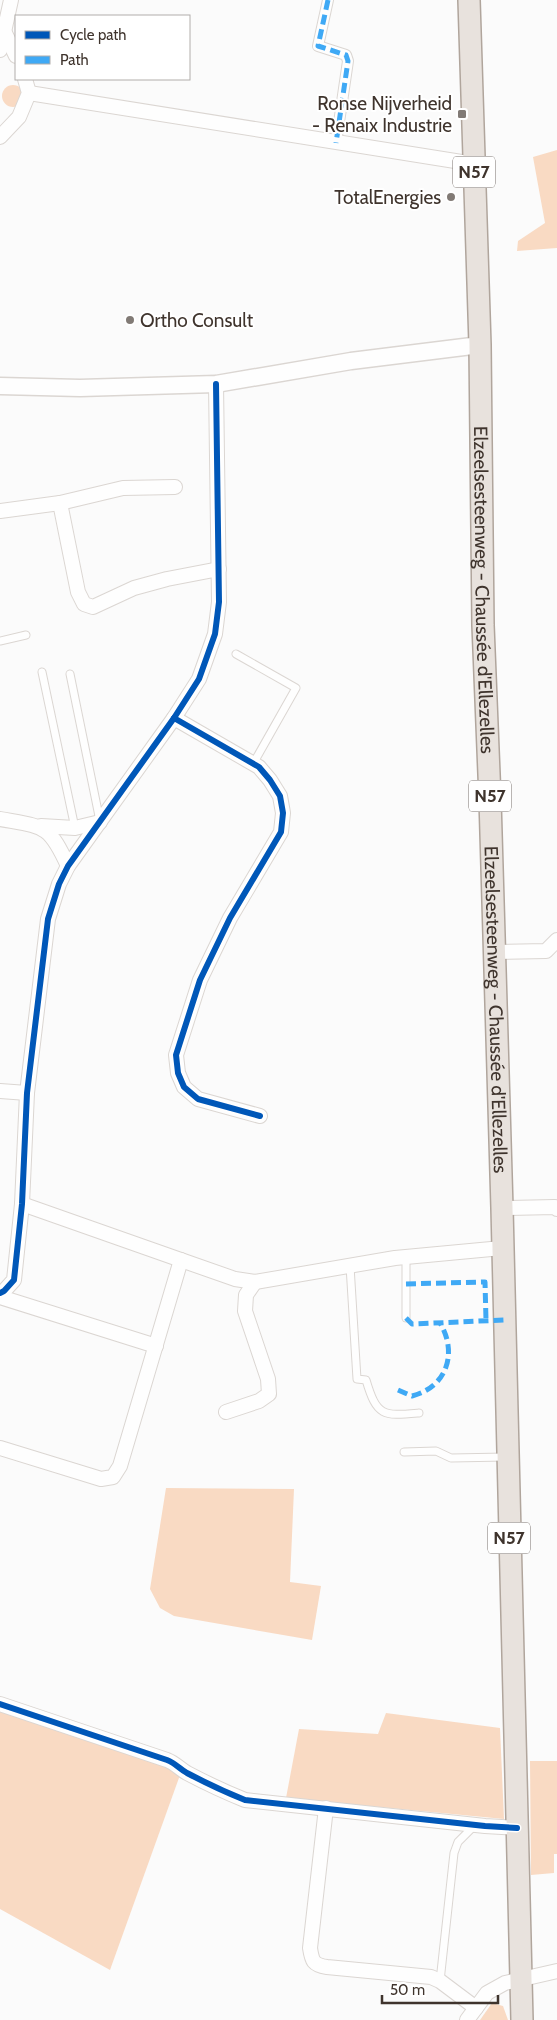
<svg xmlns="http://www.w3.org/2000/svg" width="557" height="2020" font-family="Cabin,sans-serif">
	<rect width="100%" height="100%" fill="#fbfbfb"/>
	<!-- green -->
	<g fill="#f9dac3">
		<circle cx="13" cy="96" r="11"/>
		<path d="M557 150V248L517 251 518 241 545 223 533 157Z"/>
		<path d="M166 1488 294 1489 290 1582 321 1586 312 1640 174 1616 160 1608 150 1589Z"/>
		<path d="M0 1709 171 1764 180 1775 110 1970 0 1909Z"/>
		<path d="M386 1713 500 1728 504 1819 286 1798 299 1729 378 1734Z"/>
		<path d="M530 1761H557V1854H554V1873L531 1875Z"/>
		<path d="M492 2003 503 2006 508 2020H480Z"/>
	</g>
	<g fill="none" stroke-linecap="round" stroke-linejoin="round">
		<defs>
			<g id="service">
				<path d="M0 641 26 635"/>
				<path d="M236 654 296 688 253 764"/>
				<path d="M42 672 75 828"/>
				<path d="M70 674 100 821"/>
				<path d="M350 1266 357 1379 366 1380C377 1417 383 1416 419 1413"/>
				<path d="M406 1318V1257"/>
				<path d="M404 1452 436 1451 451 1458 505 1457"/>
				<path d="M440 1981 454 1853 458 1842 475 1825"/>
			</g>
			<path id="pedestrian" d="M328 0 318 46 346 55 348 61 336 143"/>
			<g id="minor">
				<path d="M4 31 16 56"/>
				<path d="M0 50 11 0"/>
				<path d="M29 93 474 164"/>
				<path d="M0 137 19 117 29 93 25 79"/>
				<path d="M175 487 123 488 60 503 78 592 84 604 93 607 134 588 167 579 219 569"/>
				<path d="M0 511 60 503"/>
				<path d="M174 718 259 767 270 780 280 796 283 813 281 832 230 918 200 980 176 1055 178 1073 184 1087 198 1099 260 1116"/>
				<path d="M0 819C44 827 49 824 68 866"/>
				<path d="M41 826 75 828 100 822"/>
				<path d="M493 952 546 951 557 940"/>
				<path d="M0 1091 27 1093"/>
				<path d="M22 1204 181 1260 235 1279 255 1282 395 1258 502 1248"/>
				<path d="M502 1208 555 1207 557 1209"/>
				<path d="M0 1293 4 1291 14 1280 22 1204 27 1093 48 919 59 884 68 866 174 718 199 679 215 634 219 602 216 384"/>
				<path d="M0 1297 156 1346"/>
				<path d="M226 1412 259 1401 269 1394 268 1379 245 1311 246 1295 255 1282"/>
				<path d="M0 1448 101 1479 113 1477 120 1466 181 1260"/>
				<path d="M0 1704 167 1760C175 1763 180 1769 187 1773 206 1783 225 1792 245 1800L485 1826 517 1828"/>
				<path d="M326 1808 310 1948C312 1961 313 1965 327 1967L431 1977 440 1981 476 2008"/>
				<path d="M467 2020 487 1993 505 1983 557 1971"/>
			</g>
			<path id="tertiary" d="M0 386 80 388 216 384 351 361 480 345"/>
			<g id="primary">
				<path id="s1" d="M469 0 480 345 483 625 490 799 502 1208 522 2020"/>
			</g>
		</defs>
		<!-- service casing -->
		<use href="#service" stroke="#dbd6d2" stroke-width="9"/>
		<!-- pedestrian casing -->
		<use href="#pedestrian" stroke="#dbd6d2" stroke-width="12"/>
		<!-- minor casing -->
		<use href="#minor" stroke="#dbd6d2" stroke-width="16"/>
		<!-- tertiary casing -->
		<use href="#tertiary" stroke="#dbd6d2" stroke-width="19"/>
		<!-- primary casing -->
		<use href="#primary" stroke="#b0a59c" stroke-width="24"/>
		<!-- service -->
		<use href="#service" stroke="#fefefe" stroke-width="7"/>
		<!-- pedestrian -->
		<use href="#pedestrian" stroke="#fefefe" stroke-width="10"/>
		<!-- minor -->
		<use href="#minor" stroke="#fefefe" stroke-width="14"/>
		<!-- tertiary -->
		<use href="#tertiary" stroke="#fefefe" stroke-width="16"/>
		<!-- primary -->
		<use href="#primary" stroke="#e8e2dd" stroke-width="21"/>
		<!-- quiet -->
		<g stroke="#3fa9f5" stroke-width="5" stroke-dasharray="10 5" stroke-linecap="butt">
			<path d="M328 0 318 46 346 55 348 61 336 143"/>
			<path d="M406 1284 485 1282 486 1320"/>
			<path d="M406 1318 412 1324 504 1320"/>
			<path d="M398 1390 412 1396C447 1387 458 1353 440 1323"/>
		</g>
		<defs>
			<g id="cycleway">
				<path d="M174 718 259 767 270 780 280 796 283 813 281 832 230 918 200 980 176 1055 178 1073 184 1087 198 1099 260 1116"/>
				<path d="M0 1293 4 1291 14 1280 22 1204 27 1093 48 919 59 884 68 866 174 718 199 679 215 634 219 602 216 384"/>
				<path d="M0 1704 167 1760C175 1763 180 1769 187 1773 206 1783 225 1792 245 1800L485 1826 517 1828"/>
			</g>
		</defs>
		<!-- cycleway casing -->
		<use href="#cycleway" stroke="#fff" stroke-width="9"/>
		<!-- cycleway -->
		<use href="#cycleway" stroke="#0057b8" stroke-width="6"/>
	</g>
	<!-- markers -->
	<g fill="#817a75" stroke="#fff" stroke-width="2">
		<rect x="457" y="109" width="10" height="10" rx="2.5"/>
		<circle cx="451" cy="197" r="5"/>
		<circle cx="130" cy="320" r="5"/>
	</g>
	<g text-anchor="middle" stroke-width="4" stroke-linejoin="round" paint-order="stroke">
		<!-- shield labels -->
		<g fill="#fff" stroke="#79716c" stroke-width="1">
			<rect x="453" y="156.5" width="42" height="31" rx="4"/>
			<rect x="469" y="780.5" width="42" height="31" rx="4"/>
			<rect x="488" y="1522.5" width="42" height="31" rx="4"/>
		</g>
		<g font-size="18" font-weight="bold" fill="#3f342d">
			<text x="474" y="178">N57</text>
			<text x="490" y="802">N57</text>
			<text x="509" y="1544">N57</text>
		</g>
		<!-- poi labels -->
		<g font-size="19" fill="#3f342d" stroke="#fff" text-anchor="end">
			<text x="452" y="110">Ronse Nijverheid<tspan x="452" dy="22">- Renaix Industrie</tspan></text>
			<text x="441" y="204">TotalEnergies</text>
			<text x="140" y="327" text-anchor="start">Ortho Consult</text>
		</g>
		<!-- street labels -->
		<g font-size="19" fill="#3f342d" stroke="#fff">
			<text dy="7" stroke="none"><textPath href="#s1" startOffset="590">Elzeelsesteenweg - Chaussée d'Ellezelles</textPath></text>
			<text dy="7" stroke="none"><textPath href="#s1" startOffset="1010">Elzeelsesteenweg - Chaussée d'Ellezelles</textPath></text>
		</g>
	</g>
	<!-- legend -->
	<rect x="15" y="15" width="175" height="65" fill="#ffffff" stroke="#b2aeab"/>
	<rect x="25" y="31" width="25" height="8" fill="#0057b8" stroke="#b2aeab"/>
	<text x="60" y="40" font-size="15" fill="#3f342d">Cycle path</text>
	<rect x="25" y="56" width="25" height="8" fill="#3fa9f5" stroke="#b2aeab"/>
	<text x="60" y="65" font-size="15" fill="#3f342d">Path</text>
	<!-- scale -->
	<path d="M382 1995v8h116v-8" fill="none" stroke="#3f342d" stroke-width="2.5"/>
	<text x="390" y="1995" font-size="15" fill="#3f342d" stroke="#ffffff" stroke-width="4" paint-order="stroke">50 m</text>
</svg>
